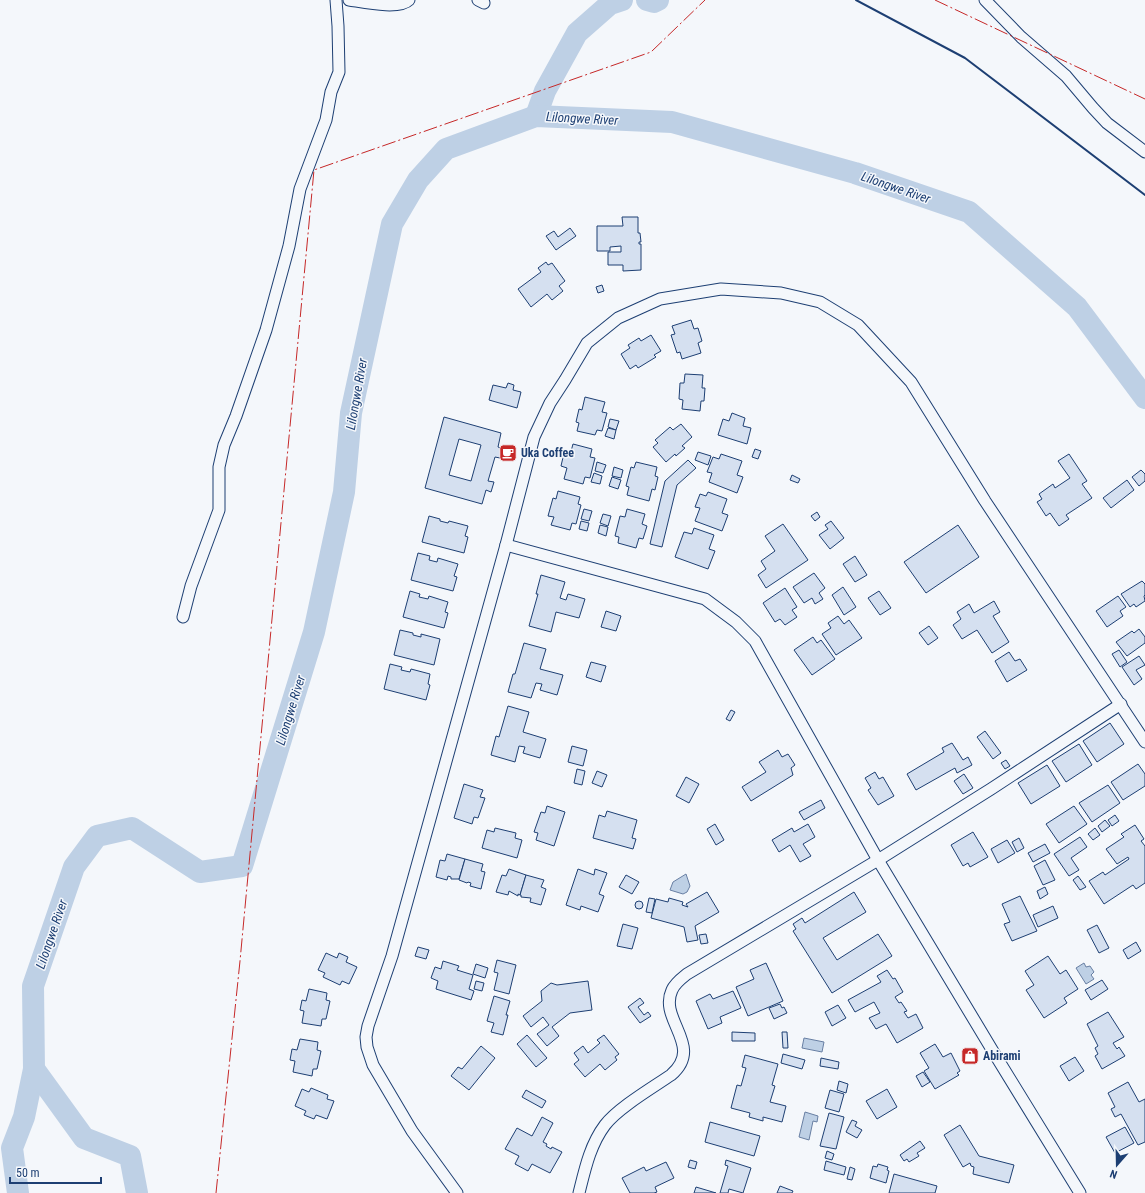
<svg xmlns="http://www.w3.org/2000/svg" width="1145" height="1193" font-family="'Roboto Condensed',sans-serif">
	<rect width="100%" height="100%" fill="#f4f7fb"/>
	<!-- water -->
	<g fill="#bed0e5" stroke="#687fa3">
		<path d="M686 874 690 886 687 892 683 894 670 890 673 882Z"/>
		<path d="M1084 963 1086 967 1090 966 1094 972 1091 975 1094 979 1086 984 1076 968Z"/>
		<path d="M804 1038 824 1042 822 1052 802 1048Z"/>
		<path d="M805 1112 818 1116 817 1122 813 1121 809 1140 799 1137Z"/>
	</g>
	<g fill="none" stroke-linecap="round" stroke-linejoin="round">
		<!-- river -->
		<g stroke="#bed0e5" stroke-width="22">
			<path d="M647 0 654 2 658 0"/>
			<path d="M536 116 545 91 577 33 610 4 622 0"/>
			<path d="M18 1193 12 1148 24 1117 34 1069"/>
			<path d="M137 1193 130 1156 84 1138 34 1069 33 986 74 867 97 836 132 828 200 872 242 866 314 632 344 492 351 413 392 224 418 180 446 149 536 116 672 122 855 173 969 212 1077 307 1145 398"/>
		</g>
	</g>
	<!-- building -->
	<g fill="#d5e0f0" stroke="#1d3f73" fill-rule="evenodd">
		<path d="M622 217H638V233H640L641 242H639V244H641V270L623 271V265H608V252H621V246L610 247V251H597V226H623Z"/>
		<path d="M570 228 576 236 556 250 546 236 554 231 558 237Z"/>
		<path d="M546 262 548 265 552 263 565 281 559 286 563 291 552 300 547 294 531 307 518 289 541 272 538 268Z"/>
		<path d="M602 285 604 291 598 293 596 287Z"/>
		<path d="M691 320 694 329 698 328 702 341 698 343 701 353 682 359 680 352 677 353 671 335 675 334 672 326Z"/>
		<path d="M651 335 661 351 654 355 656 357 638 368 636 365 630 369 621 354 630 348 628 345 639 338 641 341Z"/>
		<path d="M685 374 703 375 702 388H705L704 401H701L700 411 682 409 683 400 679 399 680 383H684Z"/>
		<path d="M508 383 514 385 513 390 521 392 517 408 489 400 493 385 506 388Z"/>
		<path d="M585 397 605 402 602 412 607 413 602 431 597 430 595 435 577 431 579 423 576 422 579 409 582 410Z"/>
		<path d="M732 413 745 418 743 426 751 428 747 444 718 435 723 419 729 421Z"/>
		<path d="M444 417 501 433 498 447 503 449 500 458 495 457 488 481 494 482 491 492 486 490 482 504 425 488ZM459 439 481 445 471 481 449 475Z"/>
		<path d="M610 419 619 421 616 430 608 427Z"/>
		<path d="M681 424 692 437 682 446 685 448 676 456 675 454 666 462 653 447 658 443 655 440 670 427 673 430Z"/>
		<path d="M608 428 616 430 614 439 605 436Z"/>
		<path d="M573 444 592 449 590 457 595 458 590 478 585 477 583 484 564 479 567 468 561 466 564 453 570 455Z"/>
		<path d="M755 449 761 451 758 459 752 457Z"/>
		<path d="M698 452 711 456 708 465 695 460Z"/>
		<path d="M721 454 742 461 737 475 743 477 737 493 709 482 712 473 707 472 713 457 719 459Z"/>
		<path d="M1069 454 1087 481 1082 484 1092 498 1066 515 1069 519 1059 526 1050 513 1046 516 1037 502 1042 499 1039 494 1053 484 1055 488 1070 478 1058 461Z"/>
		<path d="M688 460 696 468 677 485 662 547 650 544 665 481Z"/>
		<path d="M597 462 606 465 603 473 595 471Z"/>
		<path d="M636 462 657 467 655 476 658 477 655 490 652 489 649 501 627 495 629 487 626 486 631 467 634 468Z"/>
		<path d="M614 467 623 470 621 478 612 476Z"/>
		<path d="M1141 470 1145 474V481L1139 486 1132 477Z"/>
		<path d="M594 473 602 476 600 484 591 482Z"/>
		<path d="M792 475 800 479 798 483 790 480Z"/>
		<path d="M612 477 621 480 618 489 609 486Z"/>
		<path d="M1127 480 1134 490 1111 508 1103 498Z"/>
		<path d="M558 491 580 497 578 504 581 505 576 524 572 523 570 530 551 525 554 517 548 516 553 498 556 499Z"/>
		<path d="M708 492 727 499 722 513 728 515 722 531 695 521 700 508 695 507 700 494 706 496Z"/>
		<path d="M584 509 592 511 589 521 581 519Z"/>
		<path d="M627 509 645 514 642 524 647 526 643 539 639 538 636 548 618 543 619 537 615 536 620 516 625 517Z"/>
		<path d="M817 512 820 517 815 521 811 516Z"/>
		<path d="M603 514 611 516 608 526 600 523Z"/>
		<path d="M429 516 440 519V521L448 523 449 521 468 526 465 536 468 537 464 553 422 542Z"/>
		<path d="M581 521 589 523 587 531 579 529Z"/>
		<path d="M831 521 844 538 830 549 819 535 828 529 825 525Z"/>
		<path d="M783 524 808 560 766 588 758 575 766 569 761 561 775 551 765 536Z"/>
		<path d="M600 525 608 527 606 536 598 533Z"/>
		<path d="M958 525 979 557 926 593 904 562Z"/>
		<path d="M694 528 714 535 709 549 715 551 708 569 675 557 684 532 692 534Z"/>
		<path d="M418 553 430 556 429 560 437 562 438 558 458 564 454 576 457 577 453 591 411 580Z"/>
		<path d="M855 556 867 575 855 582 843 564Z"/>
		<path d="M814 573 825 588 819 593 823 599 815 604 812 598 804 603 793 587Z"/>
		<path d="M541 575 565 582 560 598 566 600 568 594 585 599 579 618 556 612 551 632 529 626 538 594H536Z"/>
		<path d="M1142 581 1145 584V595L1144 596 1145 601 1136 607 1134 604 1130 607 1121 594Z"/>
		<path d="M843 587 856 607 844 615 832 595Z"/>
		<path d="M785 588 797 607 792 610 797 617 785 625 780 619 775 622 763 603Z"/>
		<path d="M410 591 420 594 419 597 428 599 429 596 448 602 445 612 448 613 444 628 403 617Z"/>
		<path d="M879 591 891 608 880 615 868 598Z"/>
		<path d="M1118 596 1126 607 1120 611 1123 616 1107 627 1096 611Z"/>
		<path d="M994 601 1000 612 993 616 1009 642 992 653 977 630 962 639 953 625 961 619 957 612 969 604 974 613Z"/>
		<path d="M606 611 621 616 616 631 601 627Z"/>
		<path d="M838 616 844 624 849 620 862 638 836 655 822 634 831 628 828 623Z"/>
		<path d="M929 626 938 638 928 645 919 633Z"/>
		<path d="M1139 629 1145 637V643L1127 656 1116 642 1132 631 1134 633Z"/>
		<path d="M400 630 413 633V635L421 637V634L440 639 434 665 394 655Z"/>
		<path d="M813 637 817 643 821 640 835 659 812 675 794 650Z"/>
		<path d="M524 643 546 649 540 669 563 675 557 695 540 690 542 684 536 683 531 698 508 692 513 674H515Z"/>
		<path d="M1119 650 1127 662 1120 667 1112 654Z"/>
		<path d="M1009 652 1015 661 1020 659 1027 670 1007 682 995 661Z"/>
		<path d="M1139 656 1145 665 1136 670 1142 679 1134 685 1122 667Z"/>
		<path d="M591 662 606 666 601 682 586 677Z"/>
		<path d="M390 664 402 667 401 670 410 672 411 669 430 674 428 684 430 685 426 700 384 689Z"/>
		<path d="M508 706 529 712 523 732 546 739 540 758 523 753 525 747 519 746 515 762 491 755 496 736 499 737Z"/>
		<path d="M731 710 735 712 730 721 726 719Z"/>
		<path d="M1110 723 1124 744 1097 762 1083 741Z"/>
		<path d="M985 731 1001 753 993 759 977 737Z"/>
		<path d="M952 743 963 760 968 757 972 765 957 773 955 768 916 790 907 774 944 752 942 748Z"/>
		<path d="M1079 744 1092 765 1066 782 1052 761Z"/>
		<path d="M572 746 587 750 583 766 568 762Z"/>
		<path d="M778 750 782 757 788 754 795 765 791 768 793 775 751 801 742 787 766 772 759 762Z"/>
		<path d="M1006 760 1010 766 1005 769 1001 763Z"/>
		<path d="M1138 764 1145 774V786L1123 800 1111 782Z"/>
		<path d="M1047 765 1060 786 1031 804 1018 783Z"/>
		<path d="M577 769 585 771 582 785 574 783Z"/>
		<path d="M597 771 607 775 602 787 592 783Z"/>
		<path d="M875 772 879 779 883 777 894 796 878 805 868 790 871 788 865 778Z"/>
		<path d="M964 774 973 788 963 794 954 781Z"/>
		<path d="M686 777 699 784 689 803 676 796Z"/>
		<path d="M464 784 483 790 480 797 485 798 478 818 474 817 472 824 454 818Z"/>
		<path d="M1108 785 1120 803 1092 822 1079 803Z"/>
		<path d="M821 800 825 808 804 820 799 812Z"/>
		<path d="M547 806 565 812 554 846 536 840 538 833 534 832 541 812 545 813Z"/>
		<path d="M1074 806 1087 824 1059 843 1046 824Z"/>
		<path d="M607 811 637 820 632 838 636 839 633 849 593 838 599 815 605 817Z"/>
		<path d="M1115 815 1119 821 1112 826 1108 820Z"/>
		<path d="M1105 820 1110 826 1102 832 1098 826Z"/>
		<path d="M715 824 724 840 716 845 707 829Z"/>
		<path d="M808 824 815 837 803 844 811 856 800 862 790 845 779 852 772 840 792 828 794 832Z"/>
		<path d="M1135 825 1144 839 1141 841 1145 846V883L1136 889 1133 885 1104 904 1089 881 1103 872 1105 875 1129 859 1128 857 1117 864 1106 849 1124 837 1121 834Z"/>
		<path d="M495 828 516 833 515 838 522 840 517 858 482 848 487 830 494 832Z"/>
		<path d="M1095 828 1100 835 1093 840 1088 834Z"/>
		<path d="M973 832 988 857 970 867 968 863 963 866 951 845Z"/>
		<path d="M1080 837 1087 847 1071 858 1079 870 1069 876 1054 854Z"/>
		<path d="M1019 838 1024 848 1017 852 1012 842Z"/>
		<path d="M1007 840 1015 853 998 863 991 849Z"/>
		<path d="M1045 844 1050 853 1033 862 1028 853Z"/>
		<path d="M447 854 465 859 459 879H451V877L448 876 447 880 436 877 440 860 445 861Z"/>
		<path d="M465 859 483 864 481 871 485 872 481 889 470 886 471 883 468 882 467 883 459 880Z"/>
		<path d="M1045 860 1055 880 1043 885 1034 866Z"/>
		<path d="M509 869 526 875 520 895 518 894V896L509 891 508 895 496 892 502 875 506 876Z"/>
		<path d="M578 869 594 875 595 869 607 873 599 894 604 896 598 912 581 906 580 910 566 905Z"/>
		<path d="M526 875 544 880 541 887 546 889 541 905 530 902 531 898 521 897V895H520Z"/>
		<path d="M626 875 639 882 632 894 619 887Z"/>
		<path d="M1078 876 1086 887 1080 890 1073 880Z"/>
		<path d="M1045 887 1048 894 1040 899 1037 891Z"/>
		<path d="M707 892 719 912 695 926 698 940 687 942 684 927 651 918 656 899 668 902 669 898 683 902 682 905 688 907 686 904Z"/>
		<path d="M854 892 866 912 823 938 837 960 878 934 892 956 832 993 793 931 796 929 793 924 802 918 805 923Z"/>
		<path d="M1020 896 1037 931 1012 941 1004 924 1010 922 1002 904Z"/>
		<path d="M649 898 655 899 652 913 646 912Z"/>
		<circle cx="639" cy="905" r="4"/>
		<path d="M1053 906 1058 918 1038 927 1033 915Z"/>
		<path d="M623 924 638 928 632 949 617 946Z"/>
		<path d="M1097 925 1109 948 1099 953 1087 930Z"/>
		<path d="M706 934 708 943 701 944 699 935Z"/>
		<path d="M1136 942 1141 951 1128 959 1123 950Z"/>
		<path d="M418 947 429 950 426 959 415 956Z"/>
		<path d="M326 953 337 958 339 953 348 957 346 962 357 967 349 984 342 981 340 985 323 977 325 973 318 970Z"/>
		<path d="M1048 956 1060 974 1066 970 1078 989 1064 998 1067 1003 1044 1018 1026 990 1034 985 1025 971Z"/>
		<path d="M497 960 516 965 509 994 494 990 498 973 494 972Z"/>
		<path d="M443 961 459 966 457 970 473 975 469 989 474 991 471 1000 436 989 438 981 431 978 435 967 441 969Z"/>
		<path d="M766 963 783 1001 748 1016 736 987 754 979 750 970Z"/>
		<path d="M476 964 488 968 485 978 473 974Z"/>
		<path d="M887 970 893 979 895 978 903 992 895 997 899 1003 901 1002 907 1011 904 1012 908 1018 916 1014 923 1028 897 1043 886 1024 876 1029 869 1018 880 1013 874 1002 855 1012 848 1000 881 982 877 976Z"/>
		<path d="M1102 980 1108 989 1091 1000 1085 990Z"/>
		<path d="M476 981 484 983 482 991 474 989Z"/>
		<path d="M588 981 592 1010 570 1013 552 1027 559 1036 547 1046 537 1034 549 1025 543 1017 531 1027 523 1016 542 1001 541 991 551 983 557 985Z"/>
		<path d="M309 989 327 993 326 1000 330 1001 326 1019H322L321 1026 302 1023 304 1011 300 1010 302 1000 306 1001Z"/>
		<path d="M733 991 741 1008 720 1017 722 1023 708 1029 696 1001 710 994 713 999Z"/>
		<path d="M494 996 510 1001 506 1015H508L503 1035 491 1032 494 1023 487 1021Z"/>
		<path d="M640 998 644 1003 638 1007 644 1015 648 1012 651 1016 640 1023 628 1007Z"/>
		<path d="M780 1004 782 1008 784 1007 787 1013 774 1019 769 1008Z"/>
		<path d="M838 1005 846 1018 832 1026 825 1012Z"/>
		<path d="M1108 1012 1124 1037 1113 1043 1117 1049 1119 1047 1125 1056 1102 1069 1095 1056 1098 1054 1095 1048 1098 1046 1087 1024Z"/>
		<path d="M732 1032 755 1033V1041H732Z"/>
		<path d="M782 1032H787L788 1048H783Z"/>
		<path d="M527 1035 547 1058 536 1067 517 1044Z"/>
		<path d="M604 1035 619 1054 615 1057 617 1060 605 1070 600 1064 585 1077 574 1064 579 1060 574 1053 583 1046 588 1053 600 1043 597 1040Z"/>
		<path d="M300 1039 318 1042 317 1050 321 1051 317 1069H313L312 1076 293 1072 295 1061 290 1060 292 1049 297 1050Z"/>
		<path d="M935 1044 943 1057 951 1053 960 1071 957 1073 959 1075 935 1089 924 1071 929 1068 920 1053Z"/>
		<path d="M481 1046 495 1058 469 1090 451 1076 458 1067 462 1069Z"/>
		<path d="M783 1054 805 1060 802 1069 781 1063Z"/>
		<path d="M745 1055 778 1064 772 1085 775 1086 770 1102 786 1106 782 1122 763 1117V1121L749 1117 750 1113 731 1108 737 1085 741 1086 746 1068 742 1067Z"/>
		<path d="M1075 1057 1084 1071 1069 1081 1060 1066Z"/>
		<path d="M821 1058 839 1062 838 1069 820 1066Z"/>
		<path d="M923 1072 930 1082 922 1087 916 1076Z"/>
		<path d="M839 1081 848 1084 846 1093 837 1090Z"/>
		<path d="M1128 1082 1139 1102 1145 1099V1142L1138 1145 1121 1114 1115 1117 1111 1109 1115 1107 1108 1093Z"/>
		<path d="M311 1088 328 1095 327 1099 334 1101 327 1119 316 1115 314 1119 304 1115 306 1111 295 1106 302 1089 309 1092Z"/>
		<path d="M887 1089 897 1107 877 1119 866 1101Z"/>
		<path d="M526 1090 546 1101 542 1108 522 1097Z"/>
		<path d="M830 1090 844 1094 839 1112 825 1108Z"/>
		<path d="M829 1113 844 1117 836 1149 820 1146Z"/>
		<path d="M542 1117 553 1123 543 1142 547 1144 546 1146 551 1149 552 1147 562 1152 550 1173 532 1164 528 1171 515 1164 519 1156 505 1149 517 1128 532 1136Z"/>
		<path d="M852 1120 857 1122 855 1126 862 1130 857 1138 846 1132Z"/>
		<path d="M710 1122 760 1136 754 1156 705 1142Z"/>
		<path d="M960 1125 979 1156 1014 1165 1009 1183 973 1174 974 1167 971 1166 970 1163 963 1167 944 1135Z"/>
		<path d="M1125 1127 1134 1143 1115 1153 1106 1137Z"/>
		<path d="M920 1141 925 1148 917 1153 919 1156 909 1162 907 1159 904 1161 900 1155Z"/>
		<path d="M827 1151 834 1154 832 1160 825 1158Z"/>
		<path d="M690 1160 697 1162 695 1169 688 1167Z"/>
		<path d="M726 1160 751 1168 743 1193 729 1189 728 1193H720L728 1166 725 1165Z"/>
		<path d="M826 1161 846 1167 844 1175 824 1170Z"/>
		<path d="M666 1162 674 1178 655 1187 657 1192 654 1193H630L622 1178 644 1167 646 1171Z"/>
		<path d="M878 1164 888 1167 887 1170 889 1171 886 1183 870 1178 873 1166 877 1167Z"/>
		<path d="M850 1167 855 1169 852 1180 847 1179Z"/>
		<path d="M894 1174 937 1186 935 1193H889Z"/>
		<path d="M780 1186 793 1191 792 1193H777Z"/>
		<path d="M696 1187 716 1193H694Z"/>
	</g>
	<g fill="none" stroke-linecap="round" stroke-linejoin="round">
		<defs>
			<g id="minor">
				<path d="M349 0C363 2 399 10 409 0"/>
				<path d="M478 0 484 3"/>
				<path d="M985 0 1021 37 1066 76 1093 108 1107 123 1145 152"/>
				<path d="M506 545 705 599 736 622 755 641 878 860 994 1053 1080 1193"/>
				<path d="M183 617 191 586 219 510V467L224 445 236 416 266 330 289 246 300 189 326 120 331 92 339 72 338 26 336 0"/>
				<path d="M457 1193 412 1131 373 1065 367 1047 366 1037 368 1026 392 956 506 545 534 437 550 403 565 380 587 343 618 318 660 299 721 289 781 293 820 302 858 325 911 382 985 501 1145 742"/>
				<path d="M579 1193C585 1169 590 1145 605 1125 618 1108 652 1088 671 1075 705 1046 658 1020 672 990 675 983 682 978 687 974L878 860 991 789 1121 704"/>
			</g>
		</defs>
		<!-- minor casing -->
		<use href="#minor" stroke="#1d3f73" stroke-width="13"/>
		<!-- minor -->
		<use href="#minor" stroke="#f4f7fb" stroke-width="11"/>
		<!-- wall -->
		<path stroke="#1d3f73" stroke-width="2" d="M856 0 965 58 1145 195"/>
		<!-- power -->
		<g stroke="#c62828" stroke-width="1" stroke-dasharray="14 3 2 3" stroke-linecap="butt">
			<path d="M935 0 1145 99"/>
			<path d="M216 1193 240 961 314 170 651 52 705 0"/>
		</g>
	</g>
	<!-- icons -->
	<defs>
		<symbol id="cafe-square" viewBox="-11 -11 22 22"><rect x="-9" y="-9" width="18" height="18" rx="4" fill="#c62828" stroke="#f4f7fb"/><path d="M-5.5-4.5H6V0H3Q3 3.5 0 3.5H-2.5Q-5.5 3.5-5.5 0ZM3-3.2v2h1.7v-2ZM-6 4.5H4V6H-6Z" fill="#fff"/></symbol>
		<symbol id="shop-square" viewBox="-11 -11 22 22"><rect x="-9" y="-9" width="18" height="18" rx="4" fill="#c62828" stroke="#f4f7fb"/><path d="M-5-2.5h2.3a2.7 3.5 0 0 1 5.4 0H5L5.5 6h-11ZM-1.5-2.5h3a1.5 2.3 0 0 0-3 0Z" fill="#fff"/></symbol>
	</defs>
	<g fill-rule="evenodd">
		<use href="#cafe-square" x="498" y="443" width="20" height="20"/>
		<use href="#shop-square" x="960" y="1046" width="20" height="20"/>
	</g>
	<g text-anchor="middle" stroke-width="3" stroke-linejoin="round" paint-order="stroke">
		<!-- poi labels -->
		<g font-size="12" font-weight="bold" fill="#1d3f73" stroke="#f4f7fb" text-anchor="start">
			<text x="521" y="457">Uka Coffee</text>
			<text x="983" y="1060">Abirami</text>
		</g>
		<!-- water labels -->
		<g font-size="13" font-style="italic" fill="#1d3f73" stroke="#f4f7fb">
			<text transform="translate(582 118) rotate(3)" y="5">Lilongwe River</text>
			<text transform="translate(896 187) rotate(19)" y="5">Lilongwe River</text>
			<text transform="translate(356 394) rotate(-80)" y="5">Lilongwe River</text>
			<text transform="translate(290 710) rotate(-73)" y="5">Lilongwe River</text>
			<text transform="translate(51 934) rotate(-71)" y="5">Lilongwe River</text>
		</g>
	</g>
	<!-- north arrow -->
	<g transform="translate(1117 1165) rotate(200)" stroke="#f4f7fb" stroke-width="3" paint-order="stroke">
	<path d="M0-3L7 15L0 10L-7 15Z" fill="#1d3f73"/>
	<text y="-6" font-size="11" font-weight="bold" text-anchor="middle" fill="#1d3f73">N</text>
	</g>
	<!-- scale -->
	<path d="M10 1177v6h91v-6" fill="none" stroke="#1d3f73" stroke-width="2"/>
	<text x="16" y="1177" font-size="12" fill="#1d3f73" stroke="#f4f7fb" stroke-width="3" paint-order="stroke">50 m</text>
</svg>
